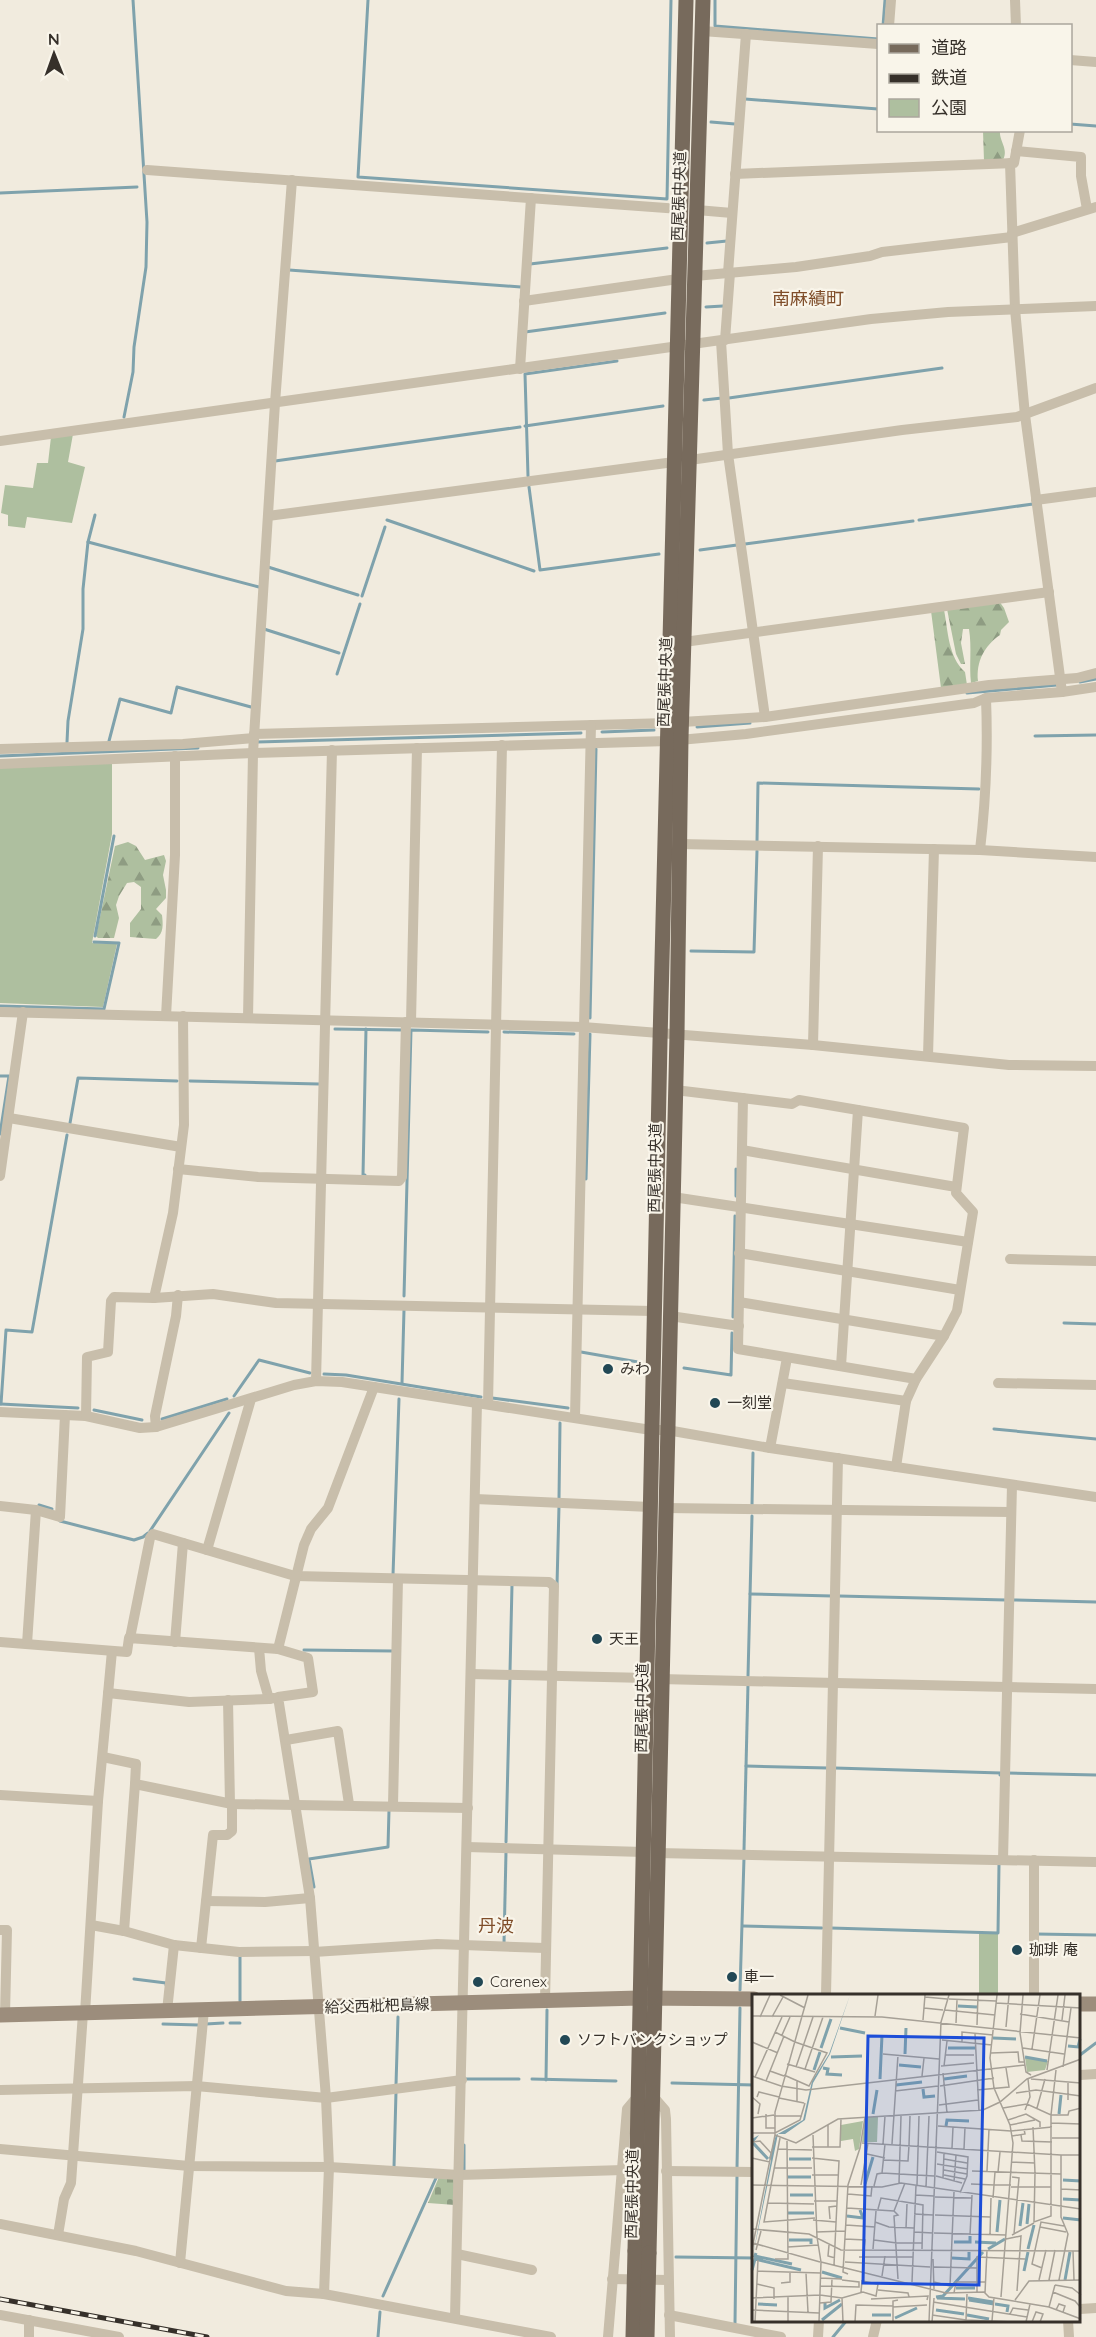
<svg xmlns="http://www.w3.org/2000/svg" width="1096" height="2337" font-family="Quicksand,'Noto Sans JP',sans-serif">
	<defs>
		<pattern id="forest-firs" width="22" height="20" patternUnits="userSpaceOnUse" patternTransform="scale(1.5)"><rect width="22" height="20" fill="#aebf9f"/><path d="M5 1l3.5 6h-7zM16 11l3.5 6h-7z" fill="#8e9c82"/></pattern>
		<pattern id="cemetery-stones" width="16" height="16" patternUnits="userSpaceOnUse" patternTransform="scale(1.5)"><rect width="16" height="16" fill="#aebf9f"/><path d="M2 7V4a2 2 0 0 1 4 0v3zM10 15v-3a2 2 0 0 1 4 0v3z" fill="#8e9c82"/></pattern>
	</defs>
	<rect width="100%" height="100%" fill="#f1ebde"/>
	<!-- green -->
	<g fill="#aebf9f">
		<path d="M73 434 68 462 85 467 72 523 27 517 25 528 8 526V515L1 513 5 485 33 488 37 463H48L51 437Z"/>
		<path d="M112 763V834L92 943 117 944 103 1007 0 1003V768Z"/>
		<rect x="979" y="1934" width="19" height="61"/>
	</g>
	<!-- forest -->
	<g fill="url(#forest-firs)">
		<path d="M983 131H1000C999 141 1009 149 1003 160L984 161Z"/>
		<path d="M999 601 1004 608 1009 622 1001 630 1000 635C984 646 976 662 978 681L971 683C969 665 972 648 969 629H963L961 643 965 664H961L956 654 947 609Z"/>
		<path d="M944 610C948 630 948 657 965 672L967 685 941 688 931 611Z"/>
		<path d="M128 842 136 846 145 860 164 855 166 861 163 875 166 890V898L156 909 162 915C163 924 164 933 156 939L130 937V923L141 909V887L134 882 127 883 119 896 116 905 119 918 114 938H98L96 936 115 846Z"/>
	</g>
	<!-- cemetery -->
	<path fill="url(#cemetery-stones)" d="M439 2177 456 2178 455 2205 428 2203Z"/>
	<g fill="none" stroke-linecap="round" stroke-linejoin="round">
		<!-- stream -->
		<g stroke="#7fa2ac" stroke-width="3">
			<path d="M368 0 358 177 667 199 671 0"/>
			<path d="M715 0V26L878 39"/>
			<path d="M883 26 885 0"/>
			<path d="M745 99 878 109"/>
			<path d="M711 122 735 124"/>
			<path d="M1070 124 1096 126"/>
			<path d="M0 193 137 187"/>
			<path d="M707 243 727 241"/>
			<path d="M530 264 667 248"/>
			<path d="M289 270 521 287"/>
			<path d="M706 307 723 306"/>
			<path d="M525 332 665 313"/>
			<path d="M729 398 942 368"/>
			<path d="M704 400 722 398"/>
			<path d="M124 417 133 372 134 347 146 267 147 222 133 0"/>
			<path d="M525 426 663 406"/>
			<path d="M275 461 520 427"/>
			<path d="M528 476 525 374 617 361"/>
			<path d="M529 487 540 570 659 554"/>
			<path d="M387 520 534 571"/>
			<path d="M919 520 1033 504"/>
			<path d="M88 542 259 587"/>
			<path d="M745 544 913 521"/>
			<path d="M700 550 737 545"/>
			<path d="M268 567 358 595"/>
			<path d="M362 596 385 527"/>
			<path d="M264 629 339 653"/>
			<path d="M337 674 360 604"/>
			<path d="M1080 682 1096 679"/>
			<path d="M967 693 1057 685"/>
			<path d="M697 727 750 723"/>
			<path d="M602 732 654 730"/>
			<path d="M1035 736 1096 735"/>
			<path d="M109 741 120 699 171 713 177 687 251 707"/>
			<path d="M67 742 68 721 83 629V589L88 542 95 515"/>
			<path d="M257 742 581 733"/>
			<path d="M0 756 198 748"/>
			<path d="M757 841 758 783 979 789"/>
			<path d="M95 936 114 836"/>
			<path d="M691 951 754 952 757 851"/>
			<path d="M0 1006 104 1009 119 943 94 942"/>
			<path d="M590 1018 596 749"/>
			<path d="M335 1029 402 1030"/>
			<path d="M504 1032 574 1034"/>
			<path d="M0 1076H9L0 1134"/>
			<path d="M190 1081 319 1084"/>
			<path d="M70 1123 78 1078 177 1081"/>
			<path d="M365 1175H363L366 1029"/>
			<path d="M586 1179 590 1034"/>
			<path d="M736 1196V1169"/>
			<path d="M404 1296 411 1030 488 1032"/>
			<path d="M733 1317 735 1216"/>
			<path d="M1064 1323 1096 1324"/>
			<path d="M581 1352 638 1362"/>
			<path d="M684 1368 731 1375 732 1333"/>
			<path d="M324 1374 346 1375 481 1397"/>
			<path d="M402 1383 404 1310"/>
			<path d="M234 1396 259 1360 310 1373"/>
			<path d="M492 1398 568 1408"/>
			<path d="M1 1404 6 1330 32 1332 67 1135"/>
			<path d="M1 1404 78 1408"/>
			<path d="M94 1410 142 1420"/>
			<path d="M162 1419 227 1399"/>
			<path d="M994 1429 1096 1439"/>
			<path d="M559 1498 560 1423"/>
			<path d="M39 1505 52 1509"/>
			<path d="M752 1505 753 1453"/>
			<path d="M60 1521 134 1540 143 1537 148 1533"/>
			<path d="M150 1531 229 1413"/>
			<path d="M393 1575 399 1399"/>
			<path d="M557 1585 559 1506"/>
			<path d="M750 1594 832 1596"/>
			<path d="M839 1596 1006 1600"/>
			<path d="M1013 1600 1096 1602"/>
			<path d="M304 1650 393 1651"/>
			<path d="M510 1671 512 1585"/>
			<path d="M748 1676 752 1516"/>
			<path d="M746 1766 828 1768"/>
			<path d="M835 1768 1001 1773 1000 1775"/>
			<path d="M1007 1773 1096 1775"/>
			<path d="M506 1842 510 1678"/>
			<path d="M744 1850 748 1684"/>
			<path d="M314 1887 309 1859 388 1847 389 1810"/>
			<path d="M743 1926 822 1928"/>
			<path d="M831 1928 998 1933 999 1864"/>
			<path d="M1036 1934 1096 1935"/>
			<path d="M504 1943 506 1852"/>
			<path d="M134 1979 166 1983V1985"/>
			<path d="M740 1990 744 1858"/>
			<path d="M240 2001V1956"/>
			<path d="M230 2023H240"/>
			<path d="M163 2024 199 2025"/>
			<path d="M206 2024 223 2023"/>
			<path d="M1080 2055 1096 2043"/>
			<path d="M465 2079H519"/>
			<path d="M532 2079 616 2081"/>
			<path d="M546 2080 547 2010"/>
			<path d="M672 2083 754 2085"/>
			<path d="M396 2085 398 2017"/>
			<path d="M394 2167 396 2092"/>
			<path d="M737 2168 740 2008"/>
			<path d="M464 2170V2145"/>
			<path d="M676 2257 754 2258"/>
			<path d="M383 2296 436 2178"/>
			<path d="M735 2323 737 2176"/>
			<path d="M378 2337 380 2312"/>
			<path d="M833 2337 847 2320"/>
		</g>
		<!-- street -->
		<g stroke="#c8beab" stroke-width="10">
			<path d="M1015 0 1016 26"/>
			<path d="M889 26 891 0"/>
			<path d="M702 31 878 44"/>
			<path d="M1070 60 1096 62"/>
			<path d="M1016 151 1081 157V176L1087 209"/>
			<path d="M1010 163 1015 309 1025 415 1062 692"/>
			<path d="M147 170 680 209"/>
			<path d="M735 174 1014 163 1020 130"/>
			<path d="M697 210 732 213"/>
			<path d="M1012 233 1096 207"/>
			<path d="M728 273 746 34"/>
			<path d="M695 276 796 267 870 256 882 252 1012 237"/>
			<path d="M524 301 678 279"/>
			<path d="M725 340 730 273"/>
			<path d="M721 341 728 454 765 717"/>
			<path d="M520 369 531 198"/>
			<path d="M0 441 871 319 948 312 1096 306"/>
			<path d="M690 460 902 430 1017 417 1096 388"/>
			<path d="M1036 500 1096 492"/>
			<path d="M268 516 674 462"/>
			<path d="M684 642 1049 592"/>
			<path d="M682 722 765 717 989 685 1077 678 1096 673"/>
			<path d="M254 734 669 723"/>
			<path d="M0 749 183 744 254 738"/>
			<path d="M0 764 253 753 668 741 746 734 974 703 986 698 1062 692 1096 687"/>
			<path d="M680 844 980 850 1096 857"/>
			<path d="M980 850C986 799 988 749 986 698"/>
			<path d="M0 1012 583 1027 813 1045 1009 1065 1096 1066"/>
			<path d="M166 1016 175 855V756"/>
			<path d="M248 1018 253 753 275 403 292 180"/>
			<path d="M411 1022 417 748"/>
			<path d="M813 1045 818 846"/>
			<path d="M928 1056 934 849"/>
			<path d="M675 1090 792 1104 799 1100 964 1128 956 1193 973 1212 957 1311 944 1336 916 1379 906 1401 896 1467"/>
			<path d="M743 1098 738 1349 916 1379"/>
			<path d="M9 1118 181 1147"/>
			<path d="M742 1150 956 1187"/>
			<path d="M178 1169 258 1177 399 1181 402 1177 406 1022"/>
			<path d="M0 1176 23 1012"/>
			<path d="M673 1197 968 1242"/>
			<path d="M739 1253 960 1290"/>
			<path d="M1010 1259 1096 1261"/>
			<path d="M154 1298 173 1213 184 1125 183 1016"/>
			<path d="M739 1302 944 1336"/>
			<path d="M670 1316 739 1326"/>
			<path d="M841 1366 858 1110"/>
			<path d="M316 1381 332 750"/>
			<path d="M783 1383 906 1401"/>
			<path d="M998 1383 1096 1385"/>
			<path d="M488 1404 502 745"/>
			<path d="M0 1412 86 1416 140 1428 156 1427 294 1385 316 1381 342 1382 651 1430H667L770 1448 1096 1497"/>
			<path d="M86 1416 87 1357 108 1352 111 1301 114 1297 154 1298 213 1294 276 1303 653 1311"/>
			<path d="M575 1417 591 725"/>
			<path d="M156 1427 155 1416 176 1316 178 1295"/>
			<path d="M770 1448 787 1358"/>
			<path d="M475 1499 650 1507"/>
			<path d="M0 1506 36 1510 60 1517 65 1415"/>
			<path d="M665 1508 1011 1512"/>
			<path d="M207 1550 251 1399"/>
			<path d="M130 1638 150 1538 153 1534 295 1576 549 1582 554 1586 545 2001"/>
			<path d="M0 1642 127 1652 129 1638 278 1649 308 1658 313 1692 278 1697 310 1898 326 2098 329 2167 324 2294"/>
			<path d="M175 1642 183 1543"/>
			<path d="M27 1644 36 1510"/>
			<path d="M259 1648 261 1671 269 1699 274 1698"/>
			<path d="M278 1649 304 1545 311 1529 328 1508 374 1387"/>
			<path d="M471 1674 647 1678"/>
			<path d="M660 1679 1096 1689"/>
			<path d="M108 1693 189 1702 269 1699"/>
			<path d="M228 1700 230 1804"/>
			<path d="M286 1740 338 1731 349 1804"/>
			<path d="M103 1757 136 1764 135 1784 232 1804 468 1808"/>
			<path d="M0 1795 98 1801"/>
			<path d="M393 1805 398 1579"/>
			<path d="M467 1847 644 1852"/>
			<path d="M657 1853 1096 1862"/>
			<path d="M1003 1860 1012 1485"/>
			<path d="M206 1901 265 1902 310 1898"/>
			<path d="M91 1925 124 1931 174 1945 239 1952 313 1951"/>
			<path d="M0 1930H7L5 2015"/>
			<path d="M124 1931 135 1784"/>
			<path d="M201 1948 213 1835H227L232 1831V1804"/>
			<path d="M314 1952 437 1944 545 1948"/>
			<path d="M826 1995 838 1458"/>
			<path d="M1034 1995V1860"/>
			<path d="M167 2011 174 1945"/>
			<path d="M85 2013 98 1801 112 1651"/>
			<path d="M1080 2075 1096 2074"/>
			<path d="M0 2090 196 2086 326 2098 462 2080"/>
			<path d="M652 2095 665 2110 666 2119 670 2337"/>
			<path d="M0 2149 189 2166 329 2167 459 2175 623 2170"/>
			<path d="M666 2171 754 2172"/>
			<path d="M0 2224 136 2251 286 2291 324 2294 551 2337"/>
			<path d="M58 2235 64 2199 71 2183 83 2013"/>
			<path d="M457 2254 532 2270"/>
			<path d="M180 2263 204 2010"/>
			<path d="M612 2279 668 2280"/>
			<path d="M1080 2309 1096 2308"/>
			<path d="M0 2315 119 2337"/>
			<path d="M669 2315 781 2337"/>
			<path d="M455 2317 477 1403"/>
			<path d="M1068 2320 1069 2337"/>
			<path d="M29 2337V2320"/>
			<path d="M608 2337 627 2109 638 2096"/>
			<path d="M818 2337 819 2320"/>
			<path d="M873 2337 877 2320"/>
		</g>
		<!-- secondary -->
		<g stroke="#9c8d7c" stroke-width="15">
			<path d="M1080 2004H1096"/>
			<path d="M0 2015 640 1998 754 1999"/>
		</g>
		<!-- primary -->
		<g stroke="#776a5c" stroke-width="15">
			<path d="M635 2251C652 1501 663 750 686 0"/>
			<path d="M649 2253 677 1034 681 738 703 0"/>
		</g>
		<defs>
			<path id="rail" d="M0 2299 207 2337"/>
		</defs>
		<!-- rail casing -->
		<use href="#rail" stroke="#36302a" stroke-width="5"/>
		<!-- rail -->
		<use href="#rail" stroke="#f9f5ea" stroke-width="3" stroke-dasharray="9" stroke-linecap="butt"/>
		<!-- primary-bridge -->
		<g stroke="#776a5c" stroke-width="15">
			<path d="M633 2337 635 2251"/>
			<path d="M647 2337 649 2253"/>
		</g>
	</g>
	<!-- markers -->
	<g fill="#224855" stroke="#f9f5ea" stroke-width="2">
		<circle cx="608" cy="1369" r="6"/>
		<circle cx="715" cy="1403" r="6"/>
		<circle cx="597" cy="1639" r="6"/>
		<circle cx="1017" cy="1950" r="6"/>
		<circle cx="732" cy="1977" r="6"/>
		<circle cx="478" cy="1982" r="6"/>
		<circle cx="565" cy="2040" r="6"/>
	</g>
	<g text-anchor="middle" stroke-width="4.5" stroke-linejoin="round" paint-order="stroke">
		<!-- street labels -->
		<g font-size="15" fill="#36302a" stroke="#f9f5ea">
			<text transform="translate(679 196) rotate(-88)" y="5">西尾張中央道</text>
			<text transform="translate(665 682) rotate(-88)" y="5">西尾張中央道</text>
			<text transform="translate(655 1168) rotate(-89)" y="5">西尾張中央道</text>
			<text transform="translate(642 1708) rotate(-89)" y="5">西尾張中央道</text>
			<text transform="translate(377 2006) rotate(-2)" y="5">給父西枇杷島線</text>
			<text transform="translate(632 2194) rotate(-89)" y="5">西尾張中央道</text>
		</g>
		<!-- poi labels -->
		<g font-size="15" fill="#36302a" stroke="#f9f5ea" text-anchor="start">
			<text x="620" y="1374">みわ</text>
			<text x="727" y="1408">一刻堂</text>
			<text x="609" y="1644">天王</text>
			<text x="1029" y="1955">珈琲 庵</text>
			<text x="744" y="1982">車一</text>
			<text x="490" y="1987">Carenex</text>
			<text x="577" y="2045">ソフトバンクショップ</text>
		</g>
		<!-- quarter labels -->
		<g font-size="18" fill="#7f4d29" stroke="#f9f5ea">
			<text x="808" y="305">南麻績町</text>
			<text x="496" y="1932">丹波</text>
		</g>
	</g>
	<!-- overview -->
	<g transform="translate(752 1994)">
		<rect width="328" height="328" fill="#f1ebde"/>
		<path d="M113 123H126L125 148H110Z" fill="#aebf9f"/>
		<path d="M111 127 107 155 103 157 101 145 89 147V131Z" fill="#aebf9f"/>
		<path d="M273 63 296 67 293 76 275 78Z" fill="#aebf9f"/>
		<path d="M98 1 78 60 61 89 53 126 33 140H26L0 266 19 166 0 147V145L7 141 2 148 17 164 24 141 51 126 60 87 77 60Z" fill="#7fa2ac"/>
		<path fill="none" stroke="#7fa2ac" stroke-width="3" d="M206 12 225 13M88 34 113 39M241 44 264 45M316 52 326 53 328 45M69 54 79 25M196 54H223M153 60 154 34M79 63 110 62M273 63 295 67M147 71 169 73M71 74 76 75 75 80 90 81M62 76 68 58M128 85 130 41M192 85 215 82M144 91 170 88M171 95 172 103 183 102M121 120 125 96M307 120 309 101M194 132 195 126 217 127M1 149 16 165M37 165H59M35 183H59M311 186 329 187M113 190 121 163M38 201H61M311 205 329 206M36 219H62M95 222 111 224 108 216M311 224 329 226M275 230 277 210M268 232 271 209M245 238 248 206M37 246H59V250M202 248H218V242M223 248 244 249M236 255 253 245M276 255 282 231M4 259 3 262 40 270M200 264 217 265V258M0 276 3 265 49 276M272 277 276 258M70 278 90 284M313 286 318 258M204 294H223M184 303 191 302 231 258M185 304 213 305M216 304 241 308M217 306 242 310M73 309V314L88 306M6 310 25 311M243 310 256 312 255 318M184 316 212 320M120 321H139M215 321 237 325M143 324 165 314M70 326 90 310"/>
		<path fill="none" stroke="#a6a096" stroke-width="1.5" d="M28 1 53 14M245 1 238 64 242 94 258 131 261 149 249 303M271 1 268 39 274 78 279 81M173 3 195 5M197 5 244 7M244 9 329 14M172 14 191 16M193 16 243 21M268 20 317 28M0 22 130 23 329 44M123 22 126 1M8 23 18 1M20 23 31 3M171 26 173 1M310 26 313 1M204 29 205 6M225 31 226 1M254 33 257 1M23 38 43 48M223 40 227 117M30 41 38 23M190 46 240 51M0 48 26 59M210 48V38L241 41M271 54 312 60M280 55 288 1M239 59 266 58 267 68H273M131 60 187 65M193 61H222M35 70 63 78M189 72 222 69M192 72 195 47M44 73 61 23M311 73 319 14M53 75 71 23M295 76 306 1M18 77 32 42M191 79 195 119M32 81 57 92 75 59 43 48M0 82 29 92 54 96 273 71M170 82 172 64M3 83 30 23M279 85 329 89M45 86V108M14 87 18 77 32 82M316 88V106M188 92 242 84M225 96 257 93 254 74M143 97 186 92M264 99 284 96 329 102M0 103 8 110 6 120M5 103 7 98 27 103M27 104 52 109M187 111 226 106M251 114 275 110 299 121H316L317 117 329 114M285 114 293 85M273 116 278 103 276 85M14 120V134H23M22 122H50M0 124 22 121M256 126 274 120 288 128V133M299 129 329 130M258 131 283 126M186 132 259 137 300 133M281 133 283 179M0 139H23L48 126 53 109M23 141 44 149 86 125 231 116 248 108 275 85 329 65M61 141 65 243M269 141 270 147 300 148M260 142 273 140 272 135M28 144 12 228 63 224M300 144H329M0 148 8 147 19 159M110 149 309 161M131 150 133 122M140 150 146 61M157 151 158 122M60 153H88L89 125M76 153V131M200 154 201 133M26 155 60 156M212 155 213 133M185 158 216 163 215 182 208 199M115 160 133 164M0 164 18 168M60 164 87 167 82 271M192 165 215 169M132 166 156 167 157 151M260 168 283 169M185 170 216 175M22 174H60M192 176 215 180M220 177 309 180M235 177 237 135M246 178 248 158M130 179 182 182M283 179 282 228 299 222V121L304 76M60 181H86M192 181 213 185M184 182 210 189M260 183 267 184 262 240M191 184 192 159M202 188 204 161M147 189 149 122M219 190 242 191 243 178M0 191 130 193 149 189 329 215M109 191 116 149M165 191 167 122M122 192 125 180 130 179 133 150M174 193 177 122M259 193H299M309 195 329 196M96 200 119 202 120 192M163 201 182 202M183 203 220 204M241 204 242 191H259M62 207H85M16 209 62 210M95 214 142 217M126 215 129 204 171 211 170 255M162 220 181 221M183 221 238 223M78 225 77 213 85 212M61 226 84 228M123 228 137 233 162 234M94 231 123 233M288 233 314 238M154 234 155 210M0 235 57 240 89 256 329 257M64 238 93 237M162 238 181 239M182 239 254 241M218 241 220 201M238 241 239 204M260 241 282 229M65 243 69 268 67 328M93 245 113 246 112 255M254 245 269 242 265 297M122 246 145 249M1 249 68 268M145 249H170M77 251 76 262 83 264M36 253 66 251M0 255 23 141V118L56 1M121 255 124 217M4 256 9 237M321 257 322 286M107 263H161M23 265H36L35 147M181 265 182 295M69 268 194 299 232 298 237 303 297 313 329 325M93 268 178 273M182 273 225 274M290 274 280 270 289 228 312 232M5 277 69 279M54 279 56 318M96 280 91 278 96 191 108 154 113 123M130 282 133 262M68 284 90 285M146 285 142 222 146 221 142 217 153 189M287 286 294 256M297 286 303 256M307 286 316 240 309 223V161H329M160 288 164 191M182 288 198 292 202 198M29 289 38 288V278M5 290 22 294V305M303 291 320 294 329 301M68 292 107 293V288L90 286M126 296 156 299 157 303M301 298 323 307 329 314M202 299 204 288H234M225 299V263L273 265M233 299 235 256M68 301 90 304 111 298 124 302 126 290 110 287 109 298M0 304 68 301M90 304 91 328M119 305 176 302 175 306M263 306 277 287 329 286M181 308 275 323M68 309 79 308 80 285M141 313 175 311M297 313 303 291M0 316 67 319M304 316 307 310 313 312 311 318M258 320 261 314 276 316M180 321 214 326M214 326 261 328M214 326 215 300M240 327 242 303M3 328 6 266M36 328V303M103 328 104 311 141 312M141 328V307L146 306M177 328 189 28 197 1M180 328 182 304M274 328 278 310M280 328 284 318 291 320 288 328"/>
		<path fill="#1d4ed8" fill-opacity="0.15" stroke="#1d4ed8" stroke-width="3" d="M116 42 232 44 227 291 111 289Z"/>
		<rect width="328" height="328" fill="none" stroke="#36302a" stroke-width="3"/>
	</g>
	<!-- legend -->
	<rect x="877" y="24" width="195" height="108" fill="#f9f5ea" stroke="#aba69d" stroke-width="1.5"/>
	<rect x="889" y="44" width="30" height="9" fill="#776a5c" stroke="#aba69d" stroke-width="1.5"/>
	<text x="931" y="54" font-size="18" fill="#36302a">道路</text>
	<rect x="889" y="74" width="30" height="9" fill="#36302a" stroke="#aba69d" stroke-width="1.5"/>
	<text x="931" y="84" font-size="18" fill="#36302a">鉄道</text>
	<rect x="889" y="99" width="30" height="18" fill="#aebf9f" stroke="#aba69d" stroke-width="1.5"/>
	<text x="931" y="114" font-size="18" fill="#36302a">公園</text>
	<!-- north arrow -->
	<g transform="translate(54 54) rotate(359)" stroke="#f9f5ea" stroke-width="4.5" paint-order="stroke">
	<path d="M0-4.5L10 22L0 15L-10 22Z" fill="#36302a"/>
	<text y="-9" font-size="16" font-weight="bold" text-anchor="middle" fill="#36302a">N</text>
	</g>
</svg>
